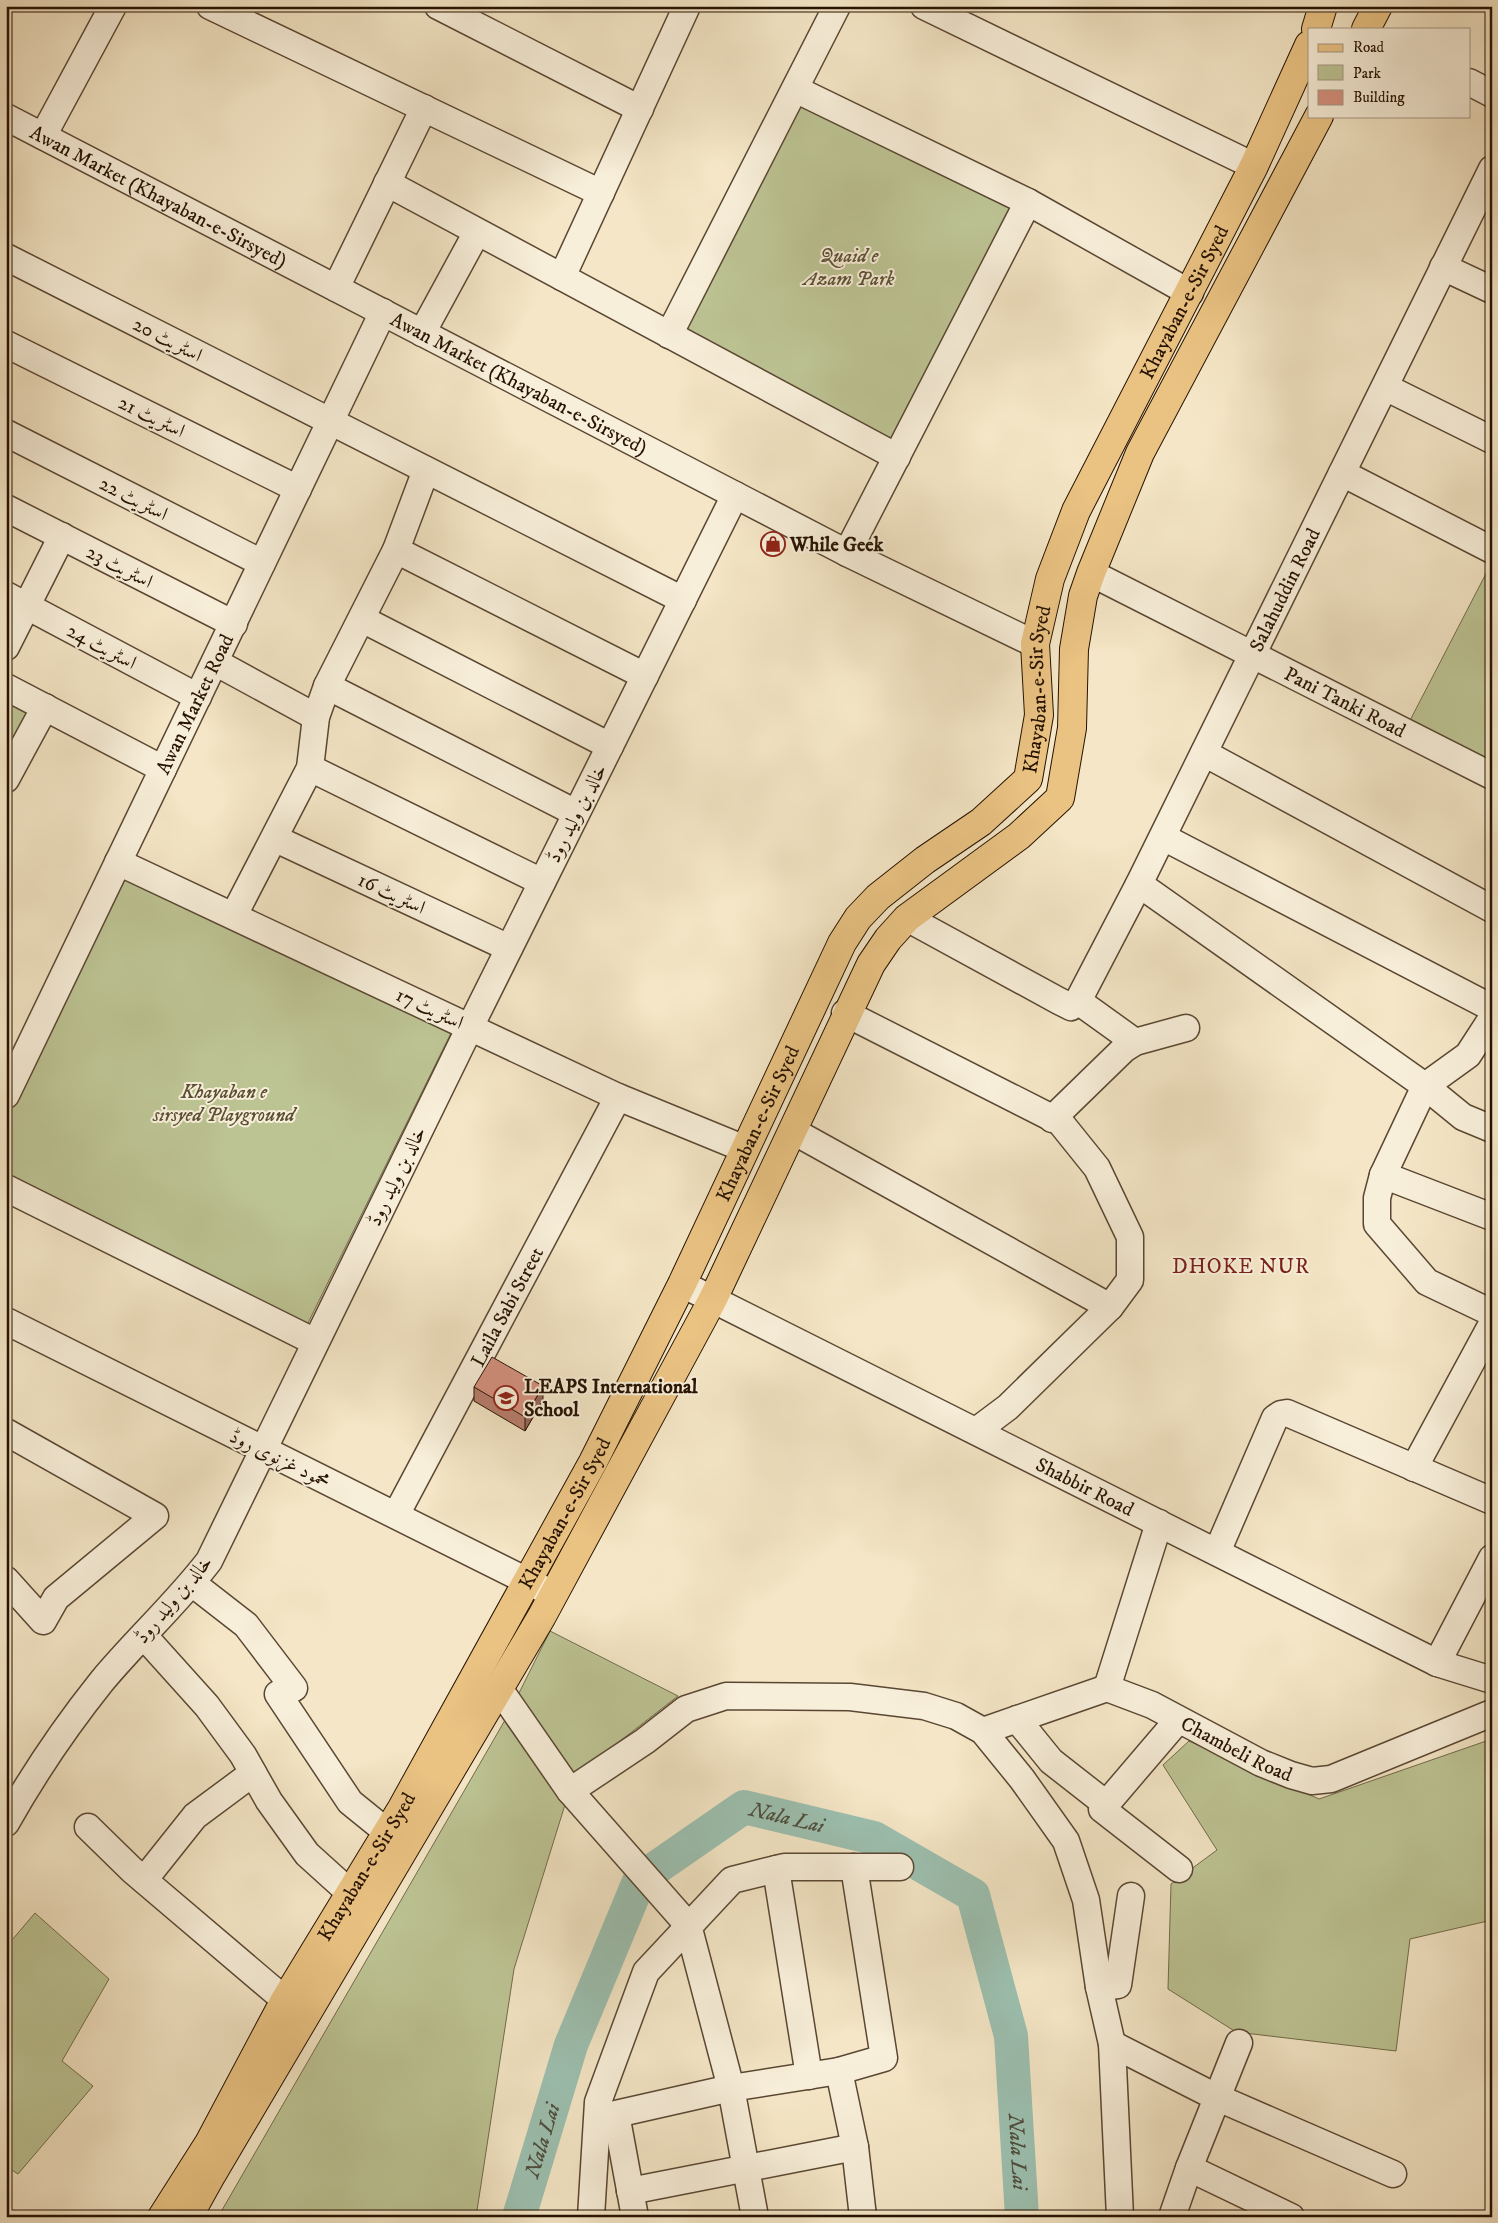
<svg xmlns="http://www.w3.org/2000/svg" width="1498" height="2223" font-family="'IM FELL DW Pica',Amiri,serif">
	<rect width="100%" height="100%" fill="#f4e6c6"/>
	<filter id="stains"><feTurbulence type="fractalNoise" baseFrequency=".004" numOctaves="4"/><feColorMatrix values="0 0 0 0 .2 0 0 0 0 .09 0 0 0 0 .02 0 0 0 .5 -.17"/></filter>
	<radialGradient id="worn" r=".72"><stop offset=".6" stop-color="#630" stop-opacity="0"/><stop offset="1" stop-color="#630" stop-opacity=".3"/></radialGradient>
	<!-- green -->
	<g fill="#bdc494" stroke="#726b4b">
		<path d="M795 89 1028 202 897 457 669 335Z"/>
		<path d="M1492 562V776L1404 732Z"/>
		<path d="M6 695 35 709 6 766Z"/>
		<path d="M123 878 452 1031 307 1325 6 1175V1118Z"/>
		<path d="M550 1631 678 1696 575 1776 517 1697Z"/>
		<path d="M512 1708 568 1795 514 1969 476 2217H218Z"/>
		<path d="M1492 1739V1920L1410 1939 1396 2051 1236 2032 1168 1989 1171 1884 1217 1850 1163 1765 1189 1741 1319 1799Z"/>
		<path d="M35 1913 109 1979 62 2061 93 2086 18 2174 6 2166V1947Z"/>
	</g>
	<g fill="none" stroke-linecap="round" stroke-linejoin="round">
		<!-- river -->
		<path stroke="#9cc0b0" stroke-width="34" id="s1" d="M519 2217 571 2045 640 1879 744 1807 874 1838 973 1895 1011 2036 1022 2217"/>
		<defs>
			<g id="minor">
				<path d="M210 6 601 193"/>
				<path d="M438 6 640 109"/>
				<path d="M924 6 1254 166"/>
				<path d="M1469 82 1492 94"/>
				<path d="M795 89 1028 202 1190 293"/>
				<path id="s2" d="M6 117 847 553 1035 644"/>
				<path d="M43 136 113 6"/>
				<path d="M387 183 897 457"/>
				<path d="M6 257 683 600"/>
				<path d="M1443 267 1492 290"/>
				<path d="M562 277 687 6"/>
				<path d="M336 288 424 108"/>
				<path d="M422 333 477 232"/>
				<path d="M669 335 837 6"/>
				<path d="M6 344 298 489"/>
				<path d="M1385 387 1492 440"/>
				<path d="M6 433 262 563"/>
				<path d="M1342 473 1492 550"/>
				<path d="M6 508 234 624"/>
				<path d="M396 550 645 676"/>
				<path d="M847 553 1028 202"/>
				<path id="s3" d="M1091 573 1492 776"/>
				<path d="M6 595 198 697"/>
				<path d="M362 619 610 746"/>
				<path d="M6 647 62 536"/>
				<path d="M215 662 316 717"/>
				<path d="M327 686 576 813"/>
				<path d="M6 687 163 769"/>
				<path d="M1204 753 1492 909"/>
				<path d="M310 768 542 882"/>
				<path d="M6 779 45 707"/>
				<path d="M1163 837 1492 1008"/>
				<path d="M276 839 509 948"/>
				<path d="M118 862 618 1097 745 1149"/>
				<path d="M1139 884 1425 1086 1463 1117 1492 1129"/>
				<path d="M234 915 310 768 316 717 327 686 396 550 426 470"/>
				<path id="s4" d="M907 918 1059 1001 1071 1007 1078 1001 1139 884 1492 169"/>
				<path d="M1078 1001 1135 1042"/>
				<path d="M845 1013 1060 1122 1097 1168 1130 1237V1280L1110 1307 1008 1407 976 1431"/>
				<path d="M1492 1018 1468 1055 1425 1086 1383 1175 1377 1198V1224L1427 1282 1492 1313"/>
				<path id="s5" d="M6 1095 383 312"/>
				<path d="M1052 1119 1124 1049 1135 1042 1186 1028"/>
				<path d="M793 1131 1110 1307"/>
				<path d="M1383 1175 1492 1217"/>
				<path d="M6 1188 315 1342"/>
				<path id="s6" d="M682 1284 1437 1663 1492 1680"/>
				<path d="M6 1321 553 1594"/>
				<path d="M6 1432 155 1516 56 1598 43 1621 6 1580"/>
				<path d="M1414 1468 1492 1324"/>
				<path id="s7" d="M396 1515 618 1097"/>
				<path d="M1217 1552 1275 1418 1281 1414 1287 1413 1492 1501"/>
				<path d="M192 1583 246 1625 294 1688 278 1694 350 1802 387 1832"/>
				<path d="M144 1636 207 1706 243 1755 269 1801 307 1854 349 1892"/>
				<path d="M1437 1663 1492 1558"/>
				<path d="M1107 1688 1159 1523"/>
				<path d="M500 1690 570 1791 688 1925 731 2088 755 2217"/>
				<path d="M1017 1719 1051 1761 1106 1804"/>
				<path d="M1178 1720 1102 1809 1179 1869"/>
				<path id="s8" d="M983 1731 1107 1688 1152 1705 1261 1763 1291 1775 1312 1781 1331 1779 1492 1713"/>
				<path d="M570 1791 645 1741 686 1709 726 1696 850 1697 924 1706 956 1716 983 1731 1022 1779 1066 1841 1086 1900 1099 1987 1112 2044 1120 2217"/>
				<path d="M6 1823C34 1773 66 1726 102 1681 136 1640 176 1604 209 1561L470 1027 735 495"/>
				<path d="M88 1827 132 1870 285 2000"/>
				<path d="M776 1869 809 2076"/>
				<path d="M144 1880 195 1816 253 1773"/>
				<path d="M1099 1987 1118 1985 1131 1896"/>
				<path d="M1112 2044 1216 2097 1393 2174"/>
				<path d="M839 2071 855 2147 863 2217"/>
				<path d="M1189 2168 1291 2217"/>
				<path d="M630 2191 855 2147"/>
				<path d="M591 2217 598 2102 646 1972 732 1880 784 1867H900"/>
				<path d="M635 2217 616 2114 731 2088 839 2071 884 2058 854 1867"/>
				<path d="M1172 2217 1189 2168 1239 2043"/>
			</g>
			<g id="major">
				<path d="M1316 29 1323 6"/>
				<path d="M1366 29 1378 6"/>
				<path id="s9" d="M162 2217 209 2143 285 2000 402 1808 593 1462 682 1284 842 943 858 918 878 897 925 860 981 822 1028 779 1039 715 1035 644 1050 579 1076 511 1254 166 1309 45"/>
				<path d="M188 2217 212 2174 542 1616 713 1299 871 964 888 939 907 918 1019 836 1060 798 1072 728 1074 649 1083 596 1091 573 1140 453 1319 116"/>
			</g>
		</defs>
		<!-- minor casing -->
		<use href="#minor" stroke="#5a4733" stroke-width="29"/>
		<!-- major casing -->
		<use href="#major" stroke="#261202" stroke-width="30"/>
		<!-- minor -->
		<use href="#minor" stroke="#f8efda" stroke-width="26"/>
		<!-- major -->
		<use href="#major" stroke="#eac383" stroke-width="28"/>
	</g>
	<!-- wall -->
	<path fill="#b77d6d" stroke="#261202" d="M474 1387 543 1400 525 1431 474 1401Z"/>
	<!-- shaded-wall -->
	<path fill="#956659" stroke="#261202" d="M543 1386V1400L525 1431V1417Z"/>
	<!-- building -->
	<path fill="#d5917f" stroke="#261202" d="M492 1357 543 1386 525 1417 474 1387Z"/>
	<!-- icons -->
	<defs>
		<symbol id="shop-ring" viewBox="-11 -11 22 22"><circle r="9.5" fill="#f8efda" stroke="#8f2418" stroke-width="1.5"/><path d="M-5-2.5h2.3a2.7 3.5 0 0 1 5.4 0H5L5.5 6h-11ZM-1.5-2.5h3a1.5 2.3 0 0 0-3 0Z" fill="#8f2418"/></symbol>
		<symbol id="school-ring" viewBox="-11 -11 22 22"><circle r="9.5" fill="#f8efda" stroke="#8f2418" stroke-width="1.5"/><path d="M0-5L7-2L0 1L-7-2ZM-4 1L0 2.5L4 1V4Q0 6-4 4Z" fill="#8f2418"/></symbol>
	</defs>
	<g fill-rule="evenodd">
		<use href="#shop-ring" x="759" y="530" width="28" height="28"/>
		<use href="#school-ring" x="492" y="1384" width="28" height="28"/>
	</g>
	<g text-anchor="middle" stroke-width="4" stroke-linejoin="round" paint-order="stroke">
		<!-- street labels -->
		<g font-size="20" fill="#261202" stroke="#f8efda">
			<text dy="7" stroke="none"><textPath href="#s2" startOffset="172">Awan Market (Khayaban-e-Sirsyed)</textPath></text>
			<text dy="7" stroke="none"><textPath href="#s9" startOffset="2206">Khayaban-e-Sir Syed</textPath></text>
			<text transform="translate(168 339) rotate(27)" y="7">اسٹریٹ 20</text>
			<text dy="7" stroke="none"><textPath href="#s2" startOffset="578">Awan Market (Khayaban-e-Sirsyed)</textPath></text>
			<text transform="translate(152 416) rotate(26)" y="7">اسٹریٹ 21</text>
			<text transform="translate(134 498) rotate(27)" y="7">اسٹریٹ 22</text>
			<text transform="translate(120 566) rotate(27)" y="7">اسٹریٹ 23</text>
			<text dy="7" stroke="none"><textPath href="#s4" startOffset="656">Salahuddin Road</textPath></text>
			<text transform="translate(102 646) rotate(28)" y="7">اسٹریٹ 24</text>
			<text dy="7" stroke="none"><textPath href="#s9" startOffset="1786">Khayaban-e-Sir Syed</textPath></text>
			<text dy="7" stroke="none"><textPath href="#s3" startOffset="285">Pani Tanki Road</textPath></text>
			<text dy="7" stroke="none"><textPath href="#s5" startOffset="434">Awan Market Road</textPath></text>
			<text transform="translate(576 813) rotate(-63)" y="7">خالد بن ولید روڈ</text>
			<text transform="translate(392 893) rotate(25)" y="7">اسٹریٹ 16</text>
			<text transform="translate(430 1008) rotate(25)" y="7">اسٹریٹ 17</text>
			<text dy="7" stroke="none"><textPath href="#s9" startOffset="1246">Khayaban-e-Sir Syed</textPath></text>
			<text transform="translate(396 1176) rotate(-64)" y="7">خالد بن ولید روڈ</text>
			<text dy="7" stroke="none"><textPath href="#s7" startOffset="236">Laila Sabi Street</textPath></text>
			<text transform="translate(280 1458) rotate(26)" y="7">محمود غزنوی روڈ</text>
			<text dy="7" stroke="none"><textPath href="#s6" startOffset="451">Shabbir Road</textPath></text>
			<text dy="7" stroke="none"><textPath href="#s9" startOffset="811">Khayaban-e-Sir Syed</textPath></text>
			<text transform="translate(173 1599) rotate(-50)" y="7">خالد بن ولید روڈ</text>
			<text dy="7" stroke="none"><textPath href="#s8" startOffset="275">Chambeli Road</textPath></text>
			<text dy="7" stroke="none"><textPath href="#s9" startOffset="406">Khayaban-e-Sir Syed</textPath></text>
		</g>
		<!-- park labels -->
		<g font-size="20" font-style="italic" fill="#5b5035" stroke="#f8efda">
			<text x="849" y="262">Quaid e<tspan x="849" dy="23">Azam Park</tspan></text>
			<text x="224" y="1098">Khayaban e<tspan x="224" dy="23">sirsyed Playground</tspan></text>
		</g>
		<!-- poi labels -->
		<g font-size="20" font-weight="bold" fill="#261202" stroke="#f8efda" text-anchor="start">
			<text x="790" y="551">While Geek</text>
			<text x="524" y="1393">LEAPS International<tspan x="524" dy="23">School</tspan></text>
		</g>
		<!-- neighbourhood labels -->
		<g font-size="21" letter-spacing="1" fill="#7a1f14" stroke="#f8efda">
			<text x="1241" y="1273">DHOKE NUR</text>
		</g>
		<!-- water labels -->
		<g font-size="21" font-style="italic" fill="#4f4f3f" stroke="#f8efda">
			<text dy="7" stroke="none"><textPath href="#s1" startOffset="530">Nala Lai</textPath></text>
			<text dy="7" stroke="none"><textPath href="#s1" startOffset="80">Nala Lai</textPath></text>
			<text dy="7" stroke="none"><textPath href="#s1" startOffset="996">Nala Lai</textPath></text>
		</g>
	</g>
	<!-- margin -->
	<rect width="1498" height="2223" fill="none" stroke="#f4e6c6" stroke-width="25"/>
	<rect x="8" y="8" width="1483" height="2208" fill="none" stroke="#261202" stroke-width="2.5"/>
	<rect x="12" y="12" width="1473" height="2198" fill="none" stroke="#261202"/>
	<!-- legend -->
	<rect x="1308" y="28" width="162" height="90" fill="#f8efda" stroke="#a49784"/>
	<rect x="1318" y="44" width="25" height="8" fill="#eac383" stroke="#a49784"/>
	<text x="1353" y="52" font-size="15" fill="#261202">Road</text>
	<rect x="1318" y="65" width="25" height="15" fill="#bdc494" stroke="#a49784"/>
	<text x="1353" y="78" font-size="15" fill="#261202">Park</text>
	<rect x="1318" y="90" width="25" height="15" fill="#d5917f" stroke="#a49784"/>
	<text x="1353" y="102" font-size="15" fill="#261202">Building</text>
	<rect width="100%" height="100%" filter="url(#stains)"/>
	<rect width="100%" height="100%" fill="url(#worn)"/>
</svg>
